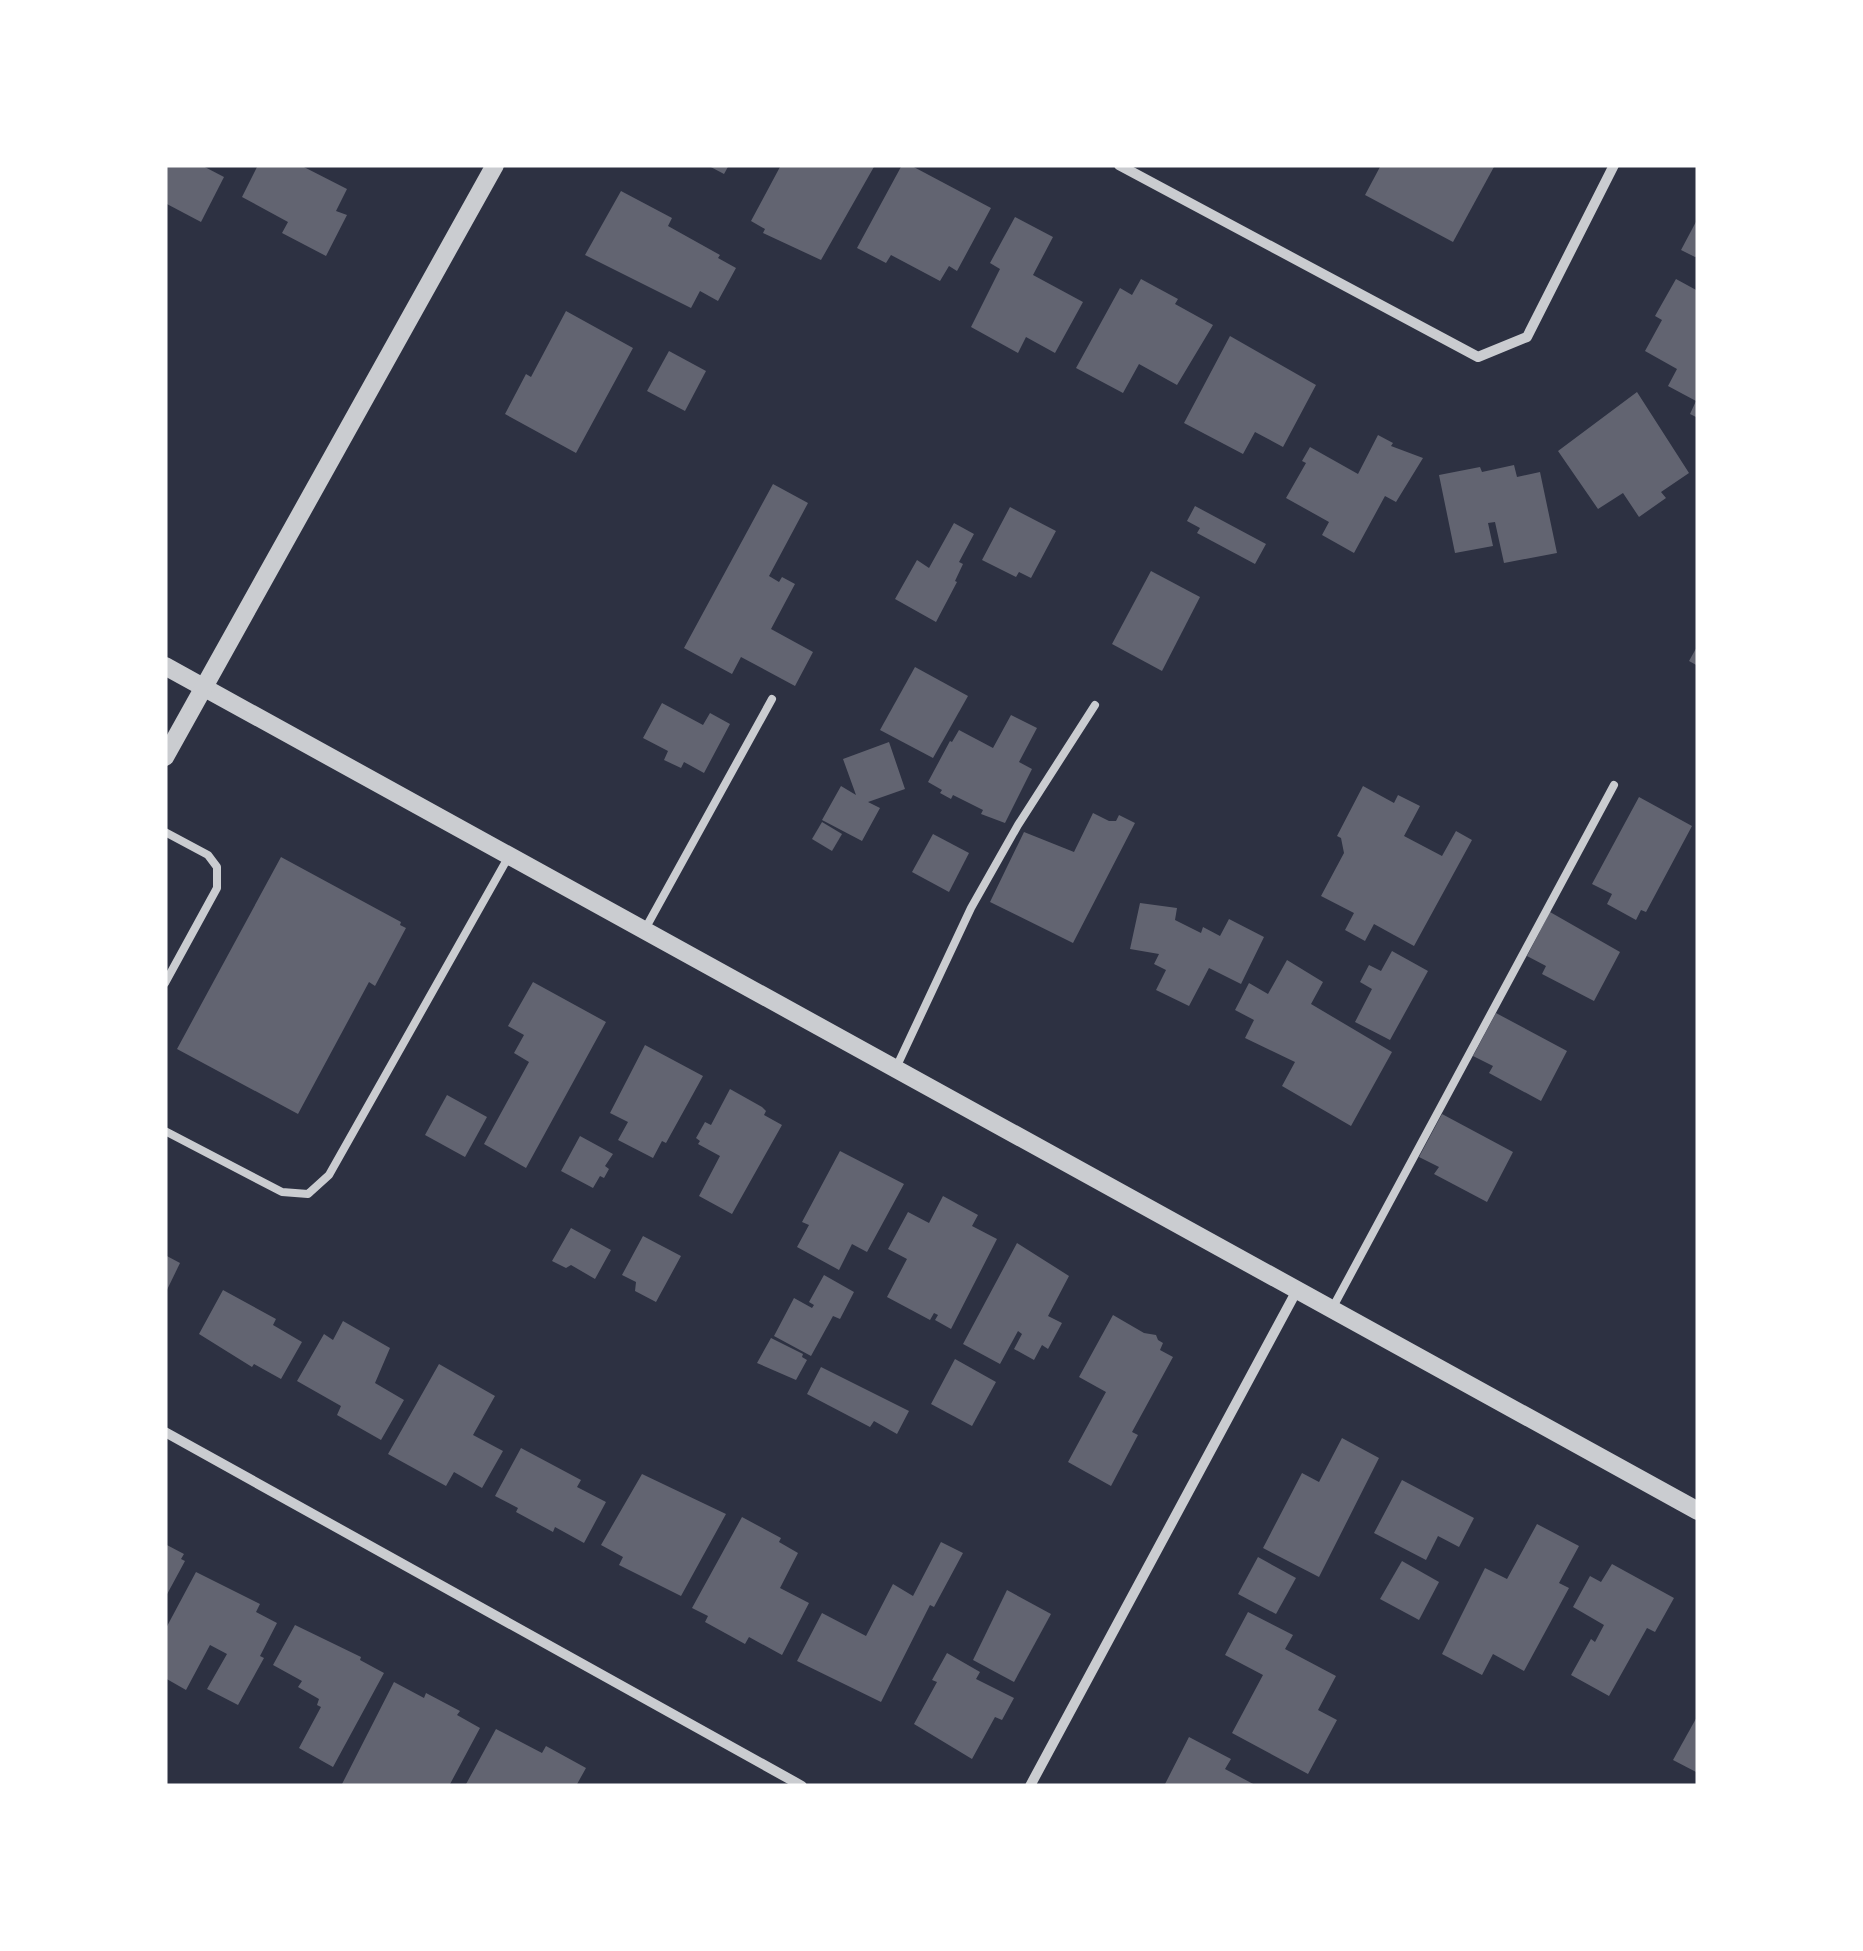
<svg xmlns="http://www.w3.org/2000/svg" width="1863" height="1951" font-family="'Archivo Narrow',sans-serif">
	<rect width="100%" height="100%" fill="#2d3142"/>
	<!-- building -->
	<g fill="#626471">
		<path d="M165 165H201L224 177 201 222 165 203Z"/>
		<path d="M258 165H300L347 189 336 211 347 215 326 256 282 233 288 222 242 197Z"/>
		<path d="M707 165H729L724 174Z"/>
		<path d="M781 165H875L821 260 763 233 765 229 751 221Z"/>
		<path d="M902 165H910L991 208 957 271 949 266 940 281 891 255 886 263 857 248Z"/>
		<path d="M1381 165H1495L1453 242 1365 195Z"/>
		<path d="M621 191 672 218 668 226 720 255 718 258 736 268 718 301 700 291 691 308 585 255Z"/>
		<path d="M1015 217 1053 237 1033 275 1083 302 1055 353 1026 337 1018 353 971 327 1000 269 990 263Z"/>
		<path d="M1698 218V256L1695 257 1681 250Z"/>
		<path d="M1141 279 1178 299 1175 304 1213 325 1177 385 1139 364 1123 393 1076 368 1120 288 1132 295Z"/>
		<path d="M1676 279 1698 291V418L1690 414 1696 401 1668 386 1677 369 1645 351 1662 320 1655 316Z"/>
		<path d="M566 311 633 348 576 453 505 414 526 374 531 377Z"/>
		<path d="M1230 336 1316 385 1283 447 1255 432 1243 454 1184 423Z"/>
		<path d="M669 351 706 371 685 411 647 391Z"/>
		<path d="M1637 392 1689 473 1661 492 1666 498 1639 517 1623 493 1598 509 1558 451Z"/>
		<path d="M1378 435 1393 443 1391 446 1423 458 1396 502 1385 496 1354 553 1322 535 1329 522 1286 498 1306 463 1302 461 1310 447 1358 474Z"/>
		<path d="M1514 465 1517 477 1540 472 1557 553 1504 563 1495 522 1488 523 1493 546 1455 553 1439 475 1480 467 1482 472Z"/>
		<path d="M773 484 808 503 769 576 779 582 782 577 795 584 771 629 813 652 795 686 741 657 732 674 684 648Z"/>
		<path d="M1195 506 1266 544 1255 564 1197 533 1200 528 1187 521Z"/>
		<path d="M1010 507 1056 531 1031 578 1019 572 1016 577 982 560Z"/>
		<path d="M954 523 974 534 959 562 963 564 955 581 957 582 936 622 895 599 917 560 929 568Z"/>
		<path d="M1151 571 1200 597 1162 671 1112 644Z"/>
		<path d="M1698 645V666L1689 661Z"/>
		<path d="M915 667 968 696 933 758 880 730Z"/>
		<path d="M662 703 703 725 710 713 730 724 704 773 684 762 681 768 664 760 668 751 643 738Z"/>
		<path d="M1011 715 1037 728 1019 762 1032 769 1005 823 981 814 983 810 953 795 951 799 940 793 942 790 928 782 950 741 952 742 959 730 993 748Z"/>
		<path d="M889 742 905 789 868 802 880 808 862 841 822 820 841 786 856 795 843 759Z"/>
		<path d="M1363 786 1394 803 1398 795 1420 806 1404 836 1442 856 1456 831 1472 840 1414 946 1374 924 1365 941 1345 930 1354 913 1321 896 1344 853 1341 838 1337 836Z"/>
		<path d="M1639 797 1692 826 1646 912 1641 910 1636 920 1607 904 1612 894 1592 884Z"/>
		<path d="M1093 813 1109 821H1116L1119 815 1135 823 1073 943 990 902 1024 832 1074 852Z"/>
		<path d="M822 822 842 834 832 851 812 839Z"/>
		<path d="M933 834 969 853 949 892 912 872Z"/>
		<path d="M281 857 401 922 400 925 406 928 375 986 369 982 298 1114 177 1049Z"/>
		<path d="M1140 903 1177 908 1175 920 1201 933 1203 927 1220 936 1229 919 1264 937 1241 984 1209 968 1189 1006 1156 990 1166 970 1154 964 1159 954 1130 949Z"/>
		<path d="M1550 912 1620 952 1594 1001 1542 974 1546 966 1527 956Z"/>
		<path d="M1392 951 1428 971 1390 1040 1355 1022 1372 989 1360 982 1369 965 1381 971Z"/>
		<path d="M1287 960 1323 982 1311 1004 1392 1052 1351 1126 1282 1086 1295 1062 1245 1038 1254 1020 1235 1010 1249 983 1268 994Z"/>
		<path d="M533 982 606 1022 526 1168 484 1144 529 1062 514 1053 524 1035 508 1026Z"/>
		<path d="M1496 1013 1567 1051 1541 1101 1489 1073 1493 1066 1473 1056Z"/>
		<path d="M645 1045 703 1076 666 1143 662 1141 653 1158 618 1140 628 1122 610 1113Z"/>
		<path d="M730 1089 762 1107 766 1111 764 1115 782 1125 732 1214 699 1196 720 1156 698 1144 700 1141 696 1138 705 1122 711 1125Z"/>
		<path d="M447 1095 487 1117 465 1157 425 1135Z"/>
		<path d="M1442 1114 1513 1152 1487 1202 1434 1174 1439 1167 1419 1157Z"/>
		<path d="M580 1136 613 1154 605 1166 609 1169 604 1178 600 1176 593 1188 561 1171Z"/>
		<path d="M840 1151 904 1184 867 1252 852 1244 839 1270 797 1247 809 1225 802 1222Z"/>
		<path d="M943 1196 978 1215 972 1226 997 1239 951 1329 935 1320 938 1315 934 1313 930 1320 887 1297 907 1259 888 1249 908 1212 929 1223Z"/>
		<path d="M571 1228 611 1250 595 1279 571 1265 566 1268 552 1261Z"/>
		<path d="M643 1236 681 1256 656 1302 635 1291 636 1282 622 1275Z"/>
		<path d="M1017 1243 1069 1276 1048 1316 1062 1323 1048 1349 1042 1345 1034 1360 1014 1349 1022 1334 1018 1331 1000 1364 963 1344Z"/>
		<path d="M165 1255 180 1263 165 1294Z"/>
		<path d="M824 1275 854 1292 840 1319 833 1316 811 1356 774 1336 794 1298 812 1308 814 1305 809 1302Z"/>
		<path d="M223 1290 276 1319 273 1325 302 1342 281 1379 254 1364 252 1367 199 1334Z"/>
		<path d="M1113 1315 1144 1333 1156 1335 1158 1340 1163 1343 1160 1350 1173 1357 1132 1432 1138 1435 1111 1486 1068 1462 1106 1392 1079 1377Z"/>
		<path d="M343 1321 390 1348 375 1383 404 1400 381 1440 337 1415 341 1406 297 1381 324 1334 333 1340Z"/>
		<path d="M771 1338 803 1354 802 1357 807 1360 796 1380 757 1363Z"/>
		<path d="M955 1359 996 1382 972 1426 931 1404Z"/>
		<path d="M439 1364 495 1396 473 1435 503 1451 482 1488 454 1472 446 1486 388 1454Z"/>
		<path d="M821 1367 909 1411 897 1434 874 1421 870 1427 807 1394Z"/>
		<path d="M1342 1438 1379 1458 1319 1577 1263 1548 1302 1473 1319 1482Z"/>
		<path d="M521 1448 581 1480 577 1487 606 1502 584 1543 555 1527 553 1532 516 1512 518 1508 495 1496Z"/>
		<path d="M642 1474 726 1514 681 1596 619 1565 623 1557 601 1545Z"/>
		<path d="M1402 1480 1474 1518 1459 1547 1438 1536 1426 1560 1374 1533Z"/>
		<path d="M742 1517 781 1538 779 1542 798 1553 780 1588 809 1603 782 1655 749 1637 745 1644 705 1622 708 1616 692 1608Z"/>
		<path d="M1537 1524 1579 1546 1559 1583 1569 1588 1524 1671 1493 1654 1482 1675 1442 1654 1485 1568 1507 1579Z"/>
		<path d="M941 1542 963 1553 934 1607 930 1605 881 1702 797 1661 822 1613 866 1636 893 1584 913 1596Z"/>
		<path d="M165 1544 184 1554 181 1559 185 1561 165 1598Z"/>
		<path d="M1258 1557 1296 1578 1276 1614 1238 1594Z"/>
		<path d="M1402 1561 1439 1582 1419 1620 1380 1599Z"/>
		<path d="M1612 1564 1674 1598 1655 1632 1647 1628 1609 1696 1571 1675 1591 1639 1595 1642 1604 1625 1573 1607 1590 1576 1601 1582Z"/>
		<path d="M196 1572 260 1604 256 1612 277 1623 260 1656 264 1658 238 1705 207 1689 227 1654 210 1645 186 1690 165 1678V1630Z"/>
		<path d="M1007 1590 1051 1614 1014 1682 973 1660Z"/>
		<path d="M1248 1612 1293 1635 1285 1649 1336 1676 1318 1710 1337 1720 1308 1774 1232 1733 1263 1675 1225 1655Z"/>
		<path d="M295 1625 361 1657 360 1660 384 1673 333 1767 299 1748 321 1707 317 1705 319 1699 298 1687 302 1681 273 1665Z"/>
		<path d="M947 1653 980 1672 976 1679 1014 1698 1002 1720 995 1717 972 1759 914 1724 937 1682 932 1680Z"/>
		<path d="M394 1682 424 1698 426 1693 460 1711 457 1715 480 1728 449 1786H341Z"/>
		<path d="M1698 1715V1773L1673 1760Z"/>
		<path d="M496 1729 542 1753 546 1746 586 1768 576 1786H465Z"/>
		<path d="M1189 1737 1231 1759 1225 1769 1257 1786H1164Z"/>
	</g>
	<g fill="none" stroke-linecap="round" stroke-linejoin="round">
		<!-- service -->
		<g stroke="#caccd0" stroke-width="8">
			<path d="M165 832 208 855 217 867V888L165 983"/>
			<path d="M644 931 772 699"/>
			<path d="M895 1070 971 908 1018 825 1095 705"/>
			<path d="M165 1131 282 1192 308 1194 329 1175 509 856"/>
			<path d="M1333 1307 1614 785"/>
		</g>
		<!-- minor -->
		<g stroke="#caccd0" stroke-width="10">
			<path d="M1119 165 1478 357 1527 337 1614 165"/>
			<path d="M165 1432 802 1786"/>
			<path d="M1030 1786 1296 1292"/>
		</g>
		<!-- tertiary -->
		<g stroke="#caccd0" stroke-width="18">
			<path d="M165 666 1698 1511"/>
			<path d="M165 757 495 165"/>
		</g>
	</g>
	<!-- border -->
	<rect width="1863" height="1951" fill="none" stroke="#ffffff" stroke-width="335"/>
</svg>
